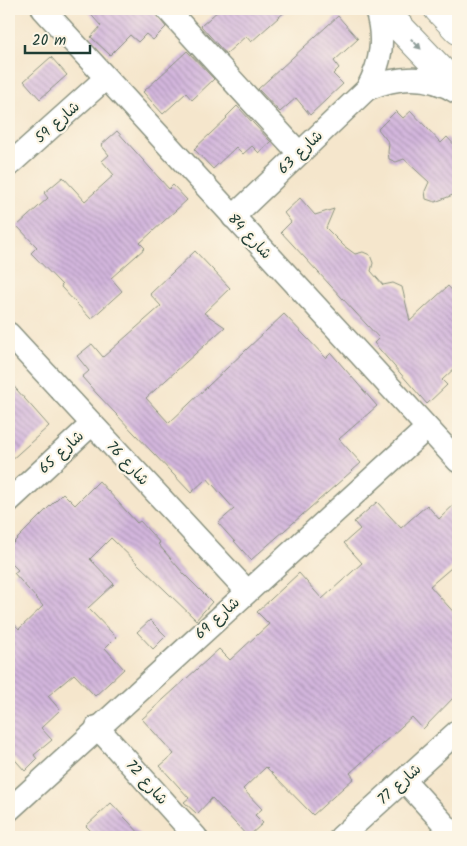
<svg xmlns="http://www.w3.org/2000/svg" width="467" height="846" font-family="Kalam,'Playpen Sans Arabic',sans-serif">
	<defs>
		<pattern id="building-back-hatch" width="6" height="6" patternUnits="userSpaceOnUse" patternTransform="scale(1.25)"><rect width="6" height="6" fill="#d3b6dd"/><path d="M-1 5l2 2M0 0l6 6M5-1l2 2" fill="none" stroke="#ab95b4"/></pattern>
	</defs>
	<rect width="100%" height="100%" fill="#fcf5e5"/>
	<filter id="ink" filterUnits="userSpaceOnUse"><feTurbulence type="fractalNoise" baseFrequency=".02" numOctaves="2"/><feDisplacementMap in="SourceGraphic" scale="10" xChannelSelector="R" yChannelSelector="G"/><feConvolveMatrix kernelMatrix="1 2 1 2 8 2 1 2 1" color-interpolation-filters="sRGB"/></filter>
	<filter id="wash" filterUnits="userSpaceOnUse"><feTurbulence type="fractalNoise" baseFrequency=".0096" numOctaves="4" result="noise"/><feDisplacementMap in="SourceGraphic" scale="20" xChannelSelector="R" yChannelSelector="G"/><feGaussianBlur stdDeviation="1.12" result="paint"/><feColorMatrix in="noise" values="0 0 0 0 0 0 0 0 0 0 0 0 0 0 0 0 0 1.4 0 .05"/><feComposite in="paint" operator="in"/></filter>
	<g filter="url(#wash)">
		<rect width="100%" height="100%" fill="#f5e6cc"/>
		<g id="blocks">
			<!-- building -->
			<g fill="url(#building-back-hatch)">
				<path d="M86 9H151L166 27 153 40 146 34 138 42 130 35 110 55 91 37 101 26Z"/>
				<path d="M220 9H288L251 42 246 36 226 54 201 26Z"/>
				<path d="M338 16 358 39 334 61 339 68 333 74 343 84 310 115 296 98 280 112 258 89Z"/>
				<path d="M187 51 214 79 192 100 186 93 163 114 143 92Z"/>
				<path d="M51 57 67 75 40 99 24 81Z"/>
				<path d="M237 106 271 142 259 153 252 146 243 154 236 147 213 169 194 149 227 118 226 117Z"/>
				<path d="M396 111 403 118 411 111 441 143 447 137 458 149V193L435 202 426 199 425 191 429 182 404 159 396 162 389 159 388 152 389 143 378 129Z"/>
				<path d="M117 131 169 189 173 185 187 200 140 243 145 248 111 278 122 291 91 319 61 287 62 285 31 253 37 247 17 226 48 198 44 193 63 177 85 201 114 175 102 161 109 155 101 145Z"/>
				<path d="M300 198 315 215 334 209 326 228 344 246 355 254 363 252 370 255 373 263 371 271 383 285 393 283 402 287 410 321 448 286 458 297V365L442 380 447 385 427 404 374 343 379 338 281 232 291 222 284 213Z"/>
				<path d="M195 251 230 288 204 313 225 327 146 398 169 423 284 314 326 358 331 353 377 406 339 439 361 463 251 560 218 523 234 509 207 478 191 493 97 394 82 377 89 371 77 356 92 344 103 357 161 306 150 294Z"/>
				<path d="M9 381 49 426 9 462Z"/>
				<path d="M99 481 137 523 140 521 160 543 158 544 184 574 212 602 196 620 111 538 90 559 114 584 88 608 116 637 105 648 124 669 95 696 74 674 48 696 60 710 41 728 52 740 34 755 37 759 25 771 9 753V618L19 629 43 606 14 573 18 570 9 561V547L63 493 75 505Z"/>
				<path d="M458 501V562L430 586 458 617V693L423 729 412 717 350 773 354 778 313 815 266 767 243 789 262 809 255 815 263 823 248 837 212 798 197 814 184 802 189 798 160 766 174 754 142 719 219 649 230 660 269 624 257 612 299 573 322 599 362 563 344 543 360 529 354 522 377 502 401 528 427 505 439 519Z"/>
				<path d="M150 620 166 636 153 649 137 632Z"/>
				<path d="M111 803 143 837H97L86 826Z"/>
			</g>
		</g>
	</g>
	<g filter="url(#ink)">
		<use href="#blocks" fill-opacity="0" stroke="#8a9280" stroke-width="1"/>
		<g fill="none" stroke-linecap="round" stroke-linejoin="round">
			<defs>
				<g id="minor">
					<path d="M43 9 458 461"/>
					<path d="M167 9 299 153"/>
					<path d="M367 89C398 76 430 74 458 93"/>
					<path d="M9 165 106 78"/>
					<path d="M233 217 367 89C382 62 385 38 376 9"/>
					<path d="M9 334 247 591"/>
					<path d="M9 501 92 424"/>
					<path d="M97 727 196 837"/>
					<path d="M404 780 456 837"/>
					<path d="M9 810 427 428"/>
					<path d="M341 837 458 731"/>
				</g>
				<g id="major">
					<path d="M382 9 458 88"/>
					<path d="M438 9 458 30"/>
				</g>
			</defs>
			<!-- minor casing -->
			<use href="#minor" stroke="#8a9280" stroke-width="25"/>
			<!-- major casing -->
			<use href="#major" stroke="#8a9280" stroke-width="30"/>
			<!-- minor -->
			<use href="#minor" stroke="#fff" stroke-width="22"/>
			<!-- major -->
			<use href="#major" stroke="#fff" stroke-width="28"/>
		</g>
		<!-- one-way arrows -->
		<defs><path id="oneway-solid" d="M-6-.8H1V-3.2L6.5 0L1 3.2V.8H-6Z" transform="scale(1.25)"/></defs>
		<use fill="#8f9e9a" href="#oneway-solid" transform="translate(416 44) rotate(46)"/>
	</g>
	<g text-anchor="middle" stroke-width="4.5" stroke-linejoin="round" paint-order="stroke">
		<!-- street labels -->
		<g font-size="15" fill="#1f3d34" stroke="#fcf5e5">
			<text transform="translate(57 122) rotate(-42)" y="5">شارع 59</text>
			<text transform="translate(300 152) rotate(-44)" y="5">شارع 63</text>
			<text transform="translate(250 236) rotate(47)" y="5">شارع 84</text>
			<text transform="translate(61 452) rotate(-43)" y="5">شارع 65</text>
			<text transform="translate(128 463) rotate(47)" y="5">شارع 76</text>
			<text transform="translate(217 618) rotate(-42)" y="5">شارع 69</text>
			<text transform="translate(147 782) rotate(48)" y="5">شارع 72</text>
			<text transform="translate(399 784) rotate(-42)" y="5">شارع 77</text>
		</g>
	</g>
	<!-- margin -->
	<rect width="467" height="846" fill="none" stroke="#fcf5e5" stroke-width="30"/>
	<!-- scale -->
	<path d="M25 45v8h65v-8" fill="none" stroke="#1f3d34" stroke-width="2.5"/>
	<text x="32" y="45" font-size="15" fill="#1f3d34" stroke="#fcf5e5" stroke-width="4" paint-order="stroke">20 m</text>
</svg>
